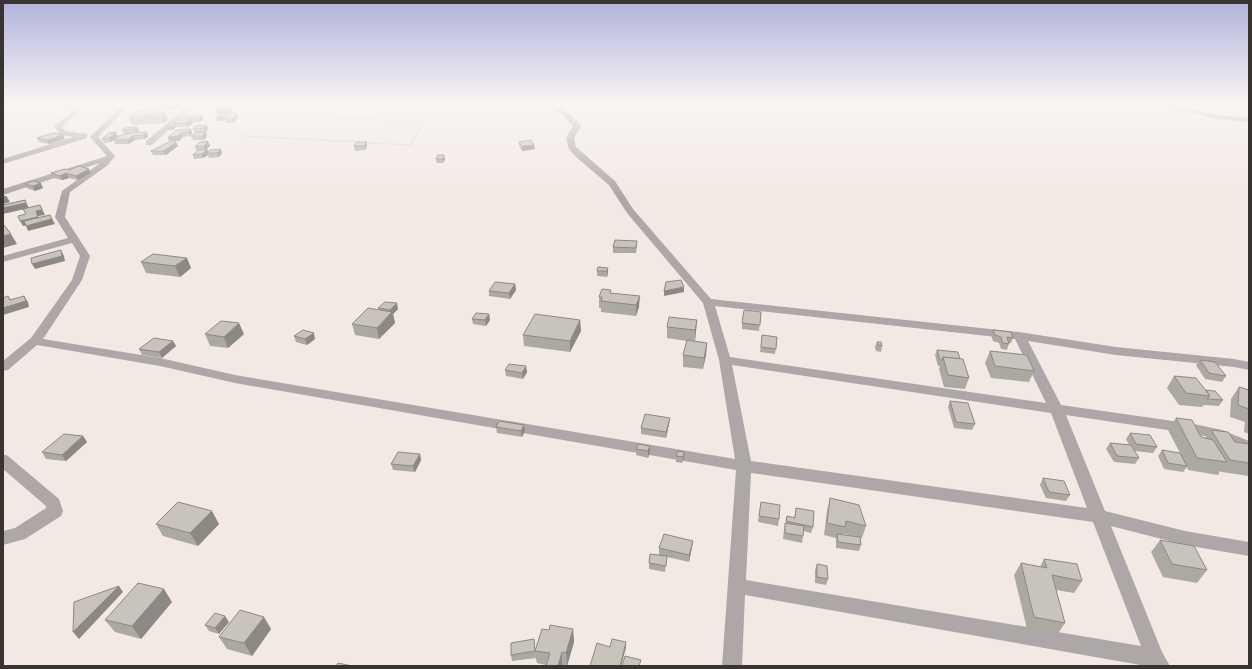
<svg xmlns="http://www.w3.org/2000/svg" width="1252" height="669" font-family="Jost,sans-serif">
	<rect width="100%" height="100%" fill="#f2e9e4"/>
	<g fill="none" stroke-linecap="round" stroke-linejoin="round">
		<!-- path -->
		<g stroke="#b7afab" stroke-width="1.5" stroke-dasharray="1 2" stroke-linecap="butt">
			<path d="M264 113 423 123"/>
			<path d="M242 136 360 142"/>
			<path d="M365 143 410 145 434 104"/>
		</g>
		<!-- street -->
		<g fill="#ada8a7" fill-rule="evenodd">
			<path d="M62 104H69L80 111 62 126 65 131 87 134V138L3 164V159L73 137 60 135 54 126 73 111Z"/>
			<path d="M124 104H130L98 137 115 156 108 165 70 192 65 217 90 256 82 280 43 339 160 358 235 375 735 459 719 360 703 303 627 213 609 185 576 157 569 149 566 138 573 126 562 114 545 104C559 103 572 115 581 126L574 138 576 147 615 181 633 209 711 299 1019 332 1116 347 1234 359 1249 362V370L1234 367 1116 355 1028 341 1061 405 1194 424 1222 430 1249 441V452L1214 438 1194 434 1066 415 1105 511 1185 531 1249 542V556L1185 545 1111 526 1162 652 1170 666H1146L745 595 742 666H722L736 470 235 383 160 366 37 345 8 370 3 371V361L31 338 72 280 80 256 72 243 3 262V256L68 238 55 217 62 191 100 163 3 195V189L107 156 90 137ZM715 306 1015 339 1046 403 730 357ZM732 365 1051 413 1087 508 751 461ZM751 473 1093 522 1141 646 746 580Z"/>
			<path d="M190 104H197L152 145H146V141Z"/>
			<path d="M1154 104H1165L1217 115 1249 118V122L1217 119Z"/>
			<path d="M3 454 8 456 59 499 63 511 61 516 25 539 3 545V531L15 528 46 508V506L3 469Z"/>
		</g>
	</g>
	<!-- wall -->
	<g fill="#aca9a2" fill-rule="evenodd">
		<path d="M197 104H209L208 105H197Z"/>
		<path d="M220 104 237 105 234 108H232V110L230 113 218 114 217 110 219 107V105Z"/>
		<path d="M157 109 158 112H165L168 119 164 123 132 125 129 117Z"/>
		<path d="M237 113 238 117 234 123H226L225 120 217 121 216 117Z"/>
		<path d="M202 115 203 119 200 122H192L193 123 188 127H176L174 130H169L175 123V122L184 119 183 118Z"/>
		<path d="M207 125 208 129 205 132 207 136 204 140H193L191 136 195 133 193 129Z"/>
		<path d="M137 127 139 131 136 133 147 132 148 137 145 139 135 140 129 144H115L114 140 111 142 104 143 102 139 116 132 118 137 128 134H124L122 130Z"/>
		<path d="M191 129 192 134 190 136 183 137 179 141H169L168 137Z"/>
		<path d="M37 138 65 139 49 144 39 142Z"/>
		<path d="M176 142 178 146 166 155H153L151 151Z"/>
		<path d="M519 142 535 149 522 151 519 146Z"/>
		<path d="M210 146 206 149H207L208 152 222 153 219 157 209 158 208 155 203 158 194 159 193 155 197 151 195 147Z"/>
		<path d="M354 146H367L365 150 355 151Z"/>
		<path d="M438 155 445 159 443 163H437L436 159Z"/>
		<path d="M69 170 91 173 78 180 69 178 62 180 53 178 51 173Z"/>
		<path d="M25 184 43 188 35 191 27 188Z"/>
		<path d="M637 246 636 253H613V247Z"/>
		<path d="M153 254 191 268 180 277 146 273 141 262Z"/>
		<path d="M608 268V273L607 277 597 276V271Z"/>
		<path d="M515 284 516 290 510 299 489 296V291Z"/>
		<path d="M611 293 639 307 636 316 601 312V308H599V297Z"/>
		<path d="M378 308 398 309 393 314 395 323 379 339 355 335 352 324 379 310Z"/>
		<path d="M761 312 759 331 742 329V323Z"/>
		<path d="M489 314 490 320 486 326 473 324 472 319Z"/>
		<path d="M580 320 581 331 570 352 524 346 523 335Z"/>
		<path d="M697 320 696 331 695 341 707 343 706 355 703 369 683 367V355L687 341 667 338V327Z"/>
		<path d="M993 330 1013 338 1011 343H1009L1007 350 1001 349 999 343 993 341 991 335Z"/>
		<path d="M205 334H244L228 348 210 346Z"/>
		<path d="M762 335 777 337 775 354 760 352Z"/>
		<path d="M294 336 315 339 307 345 296 342Z"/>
		<path d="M173 341 176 346 162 358 142 355 139 349Z"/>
		<path d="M877 342 882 346 881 352 876 351 875 347Z"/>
		<path d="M937 350 960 359 969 378 965 389 944 387 939 369 940 366H938L935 355Z"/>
		<path d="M990 351 1034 371 1029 382 991 378 985 363Z"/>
		<path d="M1200 360 1226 376 1222 382 1205 379 1196 365Z"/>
		<path d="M526 366 527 372 523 379 506 376 505 370Z"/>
		<path d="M1174 376 1206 390 1223 400 1219 406 1204 405 1202 407 1179 405 1167 388Z"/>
		<path d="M1239 387 1249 390V434L1244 432 1245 422 1230 417 1231 399Z"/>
		<path d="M950 401 975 424 972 430 954 428 948 407Z"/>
		<path d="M670 418 669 424 666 438 641 434V428Z"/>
		<path d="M1176 418 1201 437 1205 438 1211 430 1235 442 1249 444V476L1222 472 1220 471 1218 475 1188 470 1187 467 1183 472 1164 469 1158 456 1162 450 1180 453 1168 430Z"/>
		<path d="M496 427 525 431 522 437 497 433Z"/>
		<path d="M1130 433 1157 447 1153 453 1134 451 1139 458 1135 464 1114 462 1106 449 1110 443 1129 445 1126 439Z"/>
		<path d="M83 436 87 442 66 461 46 459 42 452Z"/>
		<path d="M638 444 650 452 648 458 636 455V449Z"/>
		<path d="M678 451 684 458 682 463 676 462V456Z"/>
		<path d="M420 454 421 460 415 472 393 470 391 464Z"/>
		<path d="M1043 478 1070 495 1066 501 1046 498 1040 485Z"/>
		<path d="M830 498 866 526 862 538H860L861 545 859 551 836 548V538L824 535 827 511ZM843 534 855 536 843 535Z"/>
		<path d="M761 502 779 519 778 526 758 522Z"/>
		<path d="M796 508 813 527 811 533 804 531 803 536 802 543 783 539 784 529 787 516 794 518Z"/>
		<path d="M156 524H219L198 546 163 536Z"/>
		<path d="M1160 540 1207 570 1197 583 1163 577 1151 552Z"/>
		<path d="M693 541 692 547 689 562 667 557 665 572 649 569V563L665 556 659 555V548Z"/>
		<path d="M1044 559 1082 581 1074 593 1056 590 1065 623 1057 635 1027 629 1014 575 1021 563 1040 567Z"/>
		<path d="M817 564 828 579 826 585 815 583V570Z"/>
		<path d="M172 602 141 639 115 632 105 620Z"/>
		<path d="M229 622 219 634 209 631 205 625Z"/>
		<path d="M271 629 252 656 227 649 219 637Z"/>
		<path d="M573 629 574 642 567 666 563 665 562 666H546V665L537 663 535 655 536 658 512 661 511 655 534 639 535 649 549 630Z"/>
	</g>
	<!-- shaded-wall -->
	<g fill="#8c8984">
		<path d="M179 104 180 106 179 108 166 109 165 105Z"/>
		<path d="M233 104H237V105L234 108Z"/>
		<path d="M231 106 232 110 230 113 218 114 217 110Z"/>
		<path d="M165 112 168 119 164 123 161 115Z"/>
		<path d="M237 113 238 117 234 123 233 119Z"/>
		<path d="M202 115 203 119 200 122 198 118Z"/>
		<path d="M227 116 224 119 225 120 217 121 216 117Z"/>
		<path d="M191 119 193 123 188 127 186 123Z"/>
		<path d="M175 123 176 127 174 130H169L167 126Z"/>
		<path d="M207 125 208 129 205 132 204 128Z"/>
		<path d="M137 127 139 131 136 133 134 129Z"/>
		<path d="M191 129 192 134 190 136 188 132Z"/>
		<path d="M116 132 118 137 113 139 114 140 111 142 109 138Z"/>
		<path d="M147 132 148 137 145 139 143 135Z"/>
		<path d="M206 132 207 136 204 140 202 136Z"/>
		<path d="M181 133 183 137 179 141H169L168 137Z"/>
		<path d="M63 135 65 139 49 144 47 140Z"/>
		<path d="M133 136 135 140 129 144 127 140Z"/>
		<path d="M208 141 210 146 205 151 204 146Z"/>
		<path d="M176 142 178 146 166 155 164 151Z"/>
		<path d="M367 142V146L365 150 364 146Z"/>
		<path d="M534 145 535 149 522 151V146Z"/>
		<path d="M207 149 209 153H207L208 155 203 158 202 154Z"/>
		<path d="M221 149 222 153 219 157 217 153Z"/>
		<path d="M444 155 445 159 443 163V159Z"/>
		<path d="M89 169 91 173 78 180 76 176Z"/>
		<path d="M66 173 69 178 62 180 60 176Z"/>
		<path d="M41 183 43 188 35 191 33 186Z"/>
		<path d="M7 197 10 202 3 204V198Z"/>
		<path d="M25 200 29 208 3 214V208Z"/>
		<path d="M40 205 45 215 38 216 41 222 23 226 20 221 36 211Z"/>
		<path d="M50 215 55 224 28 231 26 226Z"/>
		<path d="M11 234 17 244 3 248V236Z"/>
		<path d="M61 250 64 256 65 261 35 269 32 264Z"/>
		<path d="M187 258 191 268 180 277 175 266Z"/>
		<path d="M608 268V273L607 277V271Z"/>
		<path d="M515 284 516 290 510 299 509 293Z"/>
		<path d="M684 287V292L664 296V291Z"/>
		<path d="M8 296 12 301 24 296 28 302 29 307 3 315V308L10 300Z"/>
		<path d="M640 296 639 307 636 316V305Z"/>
		<path d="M397 303 398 309 393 314 395 323 379 339 377 328 391 313 390 310Z"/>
		<path d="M489 314 490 320 486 326 485 320Z"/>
		<path d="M580 320 581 331 570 352V341Z"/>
		<path d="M697 320 696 331 695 341V330Z"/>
		<path d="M239 323 244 334 228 348 224 337Z"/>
		<path d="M314 333 315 339 307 345 305 339Z"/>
		<path d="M173 341 176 346 162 358 159 352Z"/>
		<path d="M707 343 706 355 703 369 704 358Z"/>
		<path d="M526 366 527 372 523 379 522 373Z"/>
		<path d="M670 418 669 424 666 438V432Z"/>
		<path d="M524 425 525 431 522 437 521 431Z"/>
		<path d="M83 436 87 442 66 461 62 455Z"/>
		<path d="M650 446V452L648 458V451Z"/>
		<path d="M684 452V458L682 463 683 457Z"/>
		<path d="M420 454 421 460 415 472 413 466Z"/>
		<path d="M212 511 219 524 198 546 190 533Z"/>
		<path d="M693 541 692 547 689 562V555Z"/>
		<path d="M119 586 123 592 79 639 73 632Z"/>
		<path d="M164 589 172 602 141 639 132 626Z"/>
		<path d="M225 616 229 622 219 634 215 628Z"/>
		<path d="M264 617 271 629 252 656 244 643Z"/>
		<path d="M573 629 574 642 567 666 566 653Z"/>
		<path d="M626 642V648L621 666H620Z"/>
		<path d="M562 652V666H558Z"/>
	</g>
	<!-- building -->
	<g fill="#c8c4bc" stroke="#8c8984">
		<path d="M166 104H178L165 105Z"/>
		<path d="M231 106 229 109 217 110 219 107Z"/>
		<path d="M157 109 154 112H165L161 115 129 117 137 111Z"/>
		<path d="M237 113 233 119H224L227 116 216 117 218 114Z"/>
		<path d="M187 115H202L198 118H183Z"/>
		<path d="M178 119H191L186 123 175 124 177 122H175Z"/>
		<path d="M170 123H175L172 126H167Z"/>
		<path d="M207 125 204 128 193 129 196 126Z"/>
		<path d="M126 127H137L134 129 122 130Z"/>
		<path d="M191 129 188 132 181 133 178 136 168 137 177 130Z"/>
		<path d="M116 132 109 138 102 139 109 133Z"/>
		<path d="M147 132 143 135 133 136 127 140 113 139 119 136 130 133Z"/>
		<path d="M206 132 202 136H191L195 133Z"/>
		<path d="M53 133 63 135 47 140 37 138Z"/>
		<path d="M531 140 534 145 522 146 519 142Z"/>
		<path d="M208 141 204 146 195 147 200 142Z"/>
		<path d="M169 142H176L164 151H151Z"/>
		<path d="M357 142H367L364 146H354Z"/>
		<path d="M207 149 202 154 193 155 198 150Z"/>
		<path d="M221 149 217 153H207L210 150Z"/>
		<path d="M438 155H444L443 159H436Z"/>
		<path d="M79 166 89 169 76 176 66 173 60 176 51 173 64 169 69 170Z"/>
		<path d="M33 181 41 183 33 186 25 184Z"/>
		<path d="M3 196 7 197 3 198Z"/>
		<path d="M25 200 26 203 3 208V205Z"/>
		<path d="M40 205 42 210 36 211 38 217 20 221 18 216 26 214 23 209Z"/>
		<path d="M50 215 52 219 26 226 24 221Z"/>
		<path d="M3 225H4L11 234 3 236Z"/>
		<path d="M615 240 637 241 636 248 613 247Z"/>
		<path d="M61 250 62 256 32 264 31 258Z"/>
		<path d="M153 254 187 258 175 266 141 262Z"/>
		<path d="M598 267 608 268 607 271H597Z"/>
		<path d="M681 280 684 287 664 291 666 282Z"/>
		<path d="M495 282 515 284 509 293 489 291Z"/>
		<path d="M602 289 611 290 610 293 640 296 636 305 601 301 602 297H599Z"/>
		<path d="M8 296 10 300 24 296 26 301 3 308V298Z"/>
		<path d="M385 302 397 303 390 310 378 308Z"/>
		<path d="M368 308 392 312 377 328 352 324Z"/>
		<path d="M744 310 761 312 760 325 742 323Z"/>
		<path d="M476 313 489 314 485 320 472 319Z"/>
		<path d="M535 314 580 320 570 341 523 335Z"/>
		<path d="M669 317 697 320 695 330 667 327Z"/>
		<path d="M221 321 239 323 224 337 205 334Z"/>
		<path d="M303 330 314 333 305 339 294 336Z"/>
		<path d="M993 330 1011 332 1013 338 1007 337 1009 344 1003 343 1001 337 995 335Z"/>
		<path d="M762 335 777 337 776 349 761 347Z"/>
		<path d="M154 338 173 341 159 352 139 349Z"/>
		<path d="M687 340 707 343 704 358 683 355Z"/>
		<path d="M877 342H881L882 346 878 345Z"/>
		<path d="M937 350 958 352 960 359 943 357 942 360H940Z"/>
		<path d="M990 351 1027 355 1034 371 995 366Z"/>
		<path d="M943 357 963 359 969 378 948 375Z"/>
		<path d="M1200 360 1215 362 1226 376 1209 373Z"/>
		<path d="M509 364 526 366 522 373 505 370Z"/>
		<path d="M1174 376 1196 378 1210 396 1186 393Z"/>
		<path d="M1239 387 1249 390V409L1238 405Z"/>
		<path d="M1206 390 1215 391 1223 400 1207 399 1210 396Z"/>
		<path d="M950 401 968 403 975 424 956 422Z"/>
		<path d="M645 414 670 418 666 432 641 428Z"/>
		<path d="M1176 418 1192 420 1201 437 1213 440 1227 462 1197 458Z"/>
		<path d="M499 421 524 425 521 431 496 427Z"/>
		<path d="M1211 430 1228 432 1235 442 1249 444V463L1230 460Z"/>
		<path d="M1130 433 1150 435 1157 447 1136 444Z"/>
		<path d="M64 434 83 436 62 455 42 452Z"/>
		<path d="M1110 443 1131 445 1139 458 1117 456Z"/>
		<path d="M638 444 650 446 648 451 636 449Z"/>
		<path d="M1162 450 1180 453 1187 466 1168 463Z"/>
		<path d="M678 451 684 452 683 457 676 456Z"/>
		<path d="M398 452 420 454 413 466 391 464Z"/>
		<path d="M1043 478 1064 481 1070 495 1049 492Z"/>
		<path d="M830 498 859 505 866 526 846 521 845 527 827 523Z"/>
		<path d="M178 502 212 511 190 533 156 524Z"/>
		<path d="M761 502 780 505 779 519 759 516Z"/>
		<path d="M796 508 814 511 813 527 786 521 787 516 795 518Z"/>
		<path d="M785 523 804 526 803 536 785 533Z"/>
		<path d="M664 534 693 541 689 555 659 548Z"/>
		<path d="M837 534 860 537 861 545 838 542Z"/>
		<path d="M1160 540 1194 546 1207 570 1172 564Z"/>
		<path d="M650 554 667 556 666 566 649 563Z"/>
		<path d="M1044 559 1077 564 1082 581 1052 575 1065 623 1034 617 1021 563 1047 568Z"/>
		<path d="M817 564 827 566 828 579 817 577Z"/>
		<path d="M138 583 164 589 132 626 105 620Z"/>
		<path d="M119 586 73 632 74 602Z"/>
		<path d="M240 610 264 617 244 643 219 637Z"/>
		<path d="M215 613 225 616 215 628 205 625Z"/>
		<path d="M550 625 573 629 566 653 562 652 558 666H546L550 653 535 651 542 629 549 630Z"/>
		<path d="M534 639 535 651 511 655V643Z"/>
		<path d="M612 639 626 642 620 666H590L597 643 610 647Z"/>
		<path d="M625 656 641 660 639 666H622Z"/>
		<path d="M338 663 352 666H336Z"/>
	</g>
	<!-- sky -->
	<linearGradient id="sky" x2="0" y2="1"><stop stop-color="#b1b2dc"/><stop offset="0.53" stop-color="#f9f5f3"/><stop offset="1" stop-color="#f9f5f3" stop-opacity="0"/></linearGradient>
	<rect width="1252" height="197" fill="url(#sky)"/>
	<!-- border -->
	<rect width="1252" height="669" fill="none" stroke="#383432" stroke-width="8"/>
</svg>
